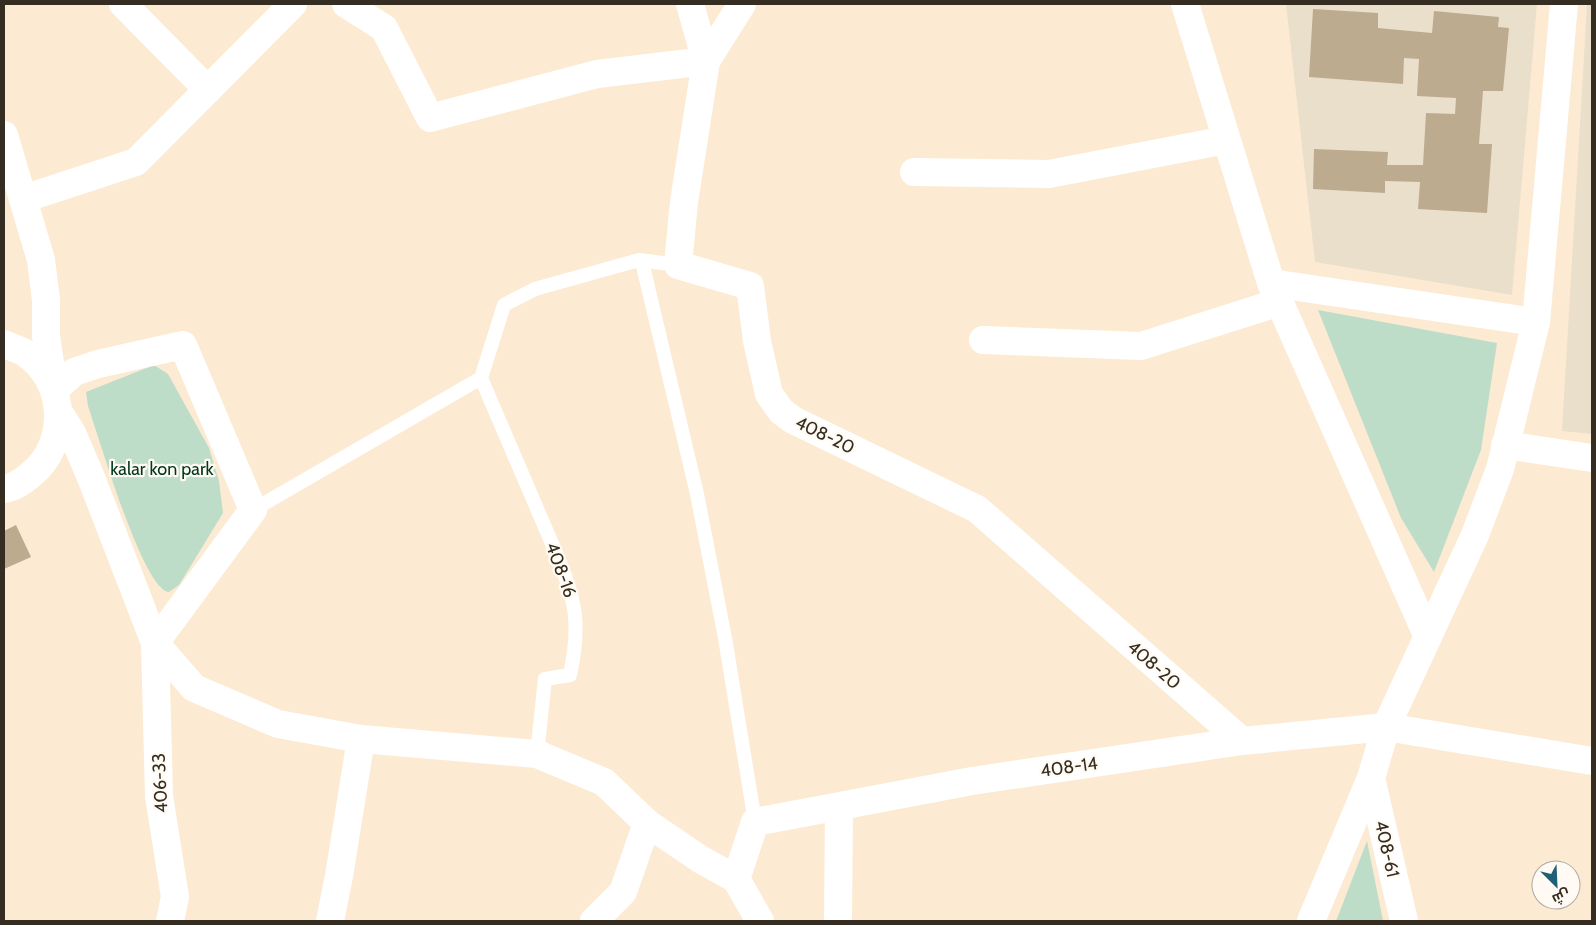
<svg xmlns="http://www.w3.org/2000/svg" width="1596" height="925" font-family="Cabin,Cairo,sans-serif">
	<rect width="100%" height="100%" fill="#fcebd2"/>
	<!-- education -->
	<g fill="#eadfcb">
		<path d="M1286 4H1537L1512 295 1315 262Z"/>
		<path d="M1587 4H1592V434L1562 431Z"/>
	</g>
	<!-- green -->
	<g fill="#beddc9">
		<path d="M1318 310 1497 343 1481 450 1434 572 1401 518Z"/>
		<path d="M154 365 168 374 209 448 219 481 223 513 179 585 169 592C143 591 98 434 88 406L86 392Z"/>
		<path d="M1367 841 1383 921H1336Z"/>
	</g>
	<!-- building -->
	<g fill="#bdab90">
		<path d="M1313 9 1378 13V28L1432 33 1434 11 1499 17 1498 27 1509 28 1503 91H1483L1479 144H1492L1487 213 1418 209 1420 182 1385 181V193L1313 189 1314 149 1388 152 1387 165H1423L1426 113 1455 114 1456 98 1417 96 1419 59 1404 58 1403 84 1309 77Z"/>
		<path d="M16 525 31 557 4 569V531Z"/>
	</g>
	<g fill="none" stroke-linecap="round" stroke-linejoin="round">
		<!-- service -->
		<g stroke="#fff" stroke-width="14">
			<path d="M642 262 697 494 725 638 755 822"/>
			<path d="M481 378 559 560C577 604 580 627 570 675L545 679 537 754"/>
			<path d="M253 510 481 378 504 305 535 289 639 260 678 265"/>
		</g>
		<!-- minor -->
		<g stroke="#fff" stroke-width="28">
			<path d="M123 4 208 90"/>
			<path d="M346 4 384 28 430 118 597 74 706 61 742 4"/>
			<path d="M690 4 706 61 684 202 678 265 750 286 757 341 769 394 781 411 793 420 977 509 1242 741"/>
			<path d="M1185 4 1271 283 1428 637"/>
			<path d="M914 172 1049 174 1226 140"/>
			<path d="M23 199 136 162 293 4"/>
			<path d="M1271 283 1536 322"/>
			<path d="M983 340 1141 346 1280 302"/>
			<path d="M54 390 74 372 98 364 183 345 253 510 155 643 159 796 175 897 170 921"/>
			<path d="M1505 445 1592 458"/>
			<path d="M1371 778 1404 921"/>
			<path d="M736 879 755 822 972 781 1242 741 1386 727 1592 761"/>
			<path d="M330 921 339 876 361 739"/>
			<path d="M594 921 623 892 647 823"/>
			<path d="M838 921 839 807"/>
		</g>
		<!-- tertiary -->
		<g stroke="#fff" stroke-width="28">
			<path d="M4 135 41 260 46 300V336L54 390"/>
			<path d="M4 344C10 347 19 349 25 353 63 378 69 434 39 467 30 476 17 487 4 489"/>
			<path d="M59 413 72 433 92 480 155 643 194 688 278 724 361 739 537 754 604 782 647 823 700 859 736 879 760 921"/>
		</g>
		<!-- secondary -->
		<path stroke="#fff" stroke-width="28" d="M1311 921 1371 778 1386 727 1475 535 1500 469 1536 322 1564 4"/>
	</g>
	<g text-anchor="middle" stroke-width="4.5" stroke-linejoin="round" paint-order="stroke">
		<!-- street labels -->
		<g font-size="18" fill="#352d21" stroke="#fffbf4">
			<text transform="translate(825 435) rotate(26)" y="6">408-20</text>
			<text transform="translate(561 570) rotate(70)" y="6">408-16</text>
			<text transform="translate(1154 665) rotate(41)" y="6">408-20</text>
			<text transform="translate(1069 767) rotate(-8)" y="6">408-14</text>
			<text transform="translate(160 783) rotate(-93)" y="6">406-33</text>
			<text transform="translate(1387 849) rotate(77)" y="6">408-61</text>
		</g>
		<!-- park labels -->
		<g font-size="18" fill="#00371d" stroke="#fffbf4">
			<text x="162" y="475">kalar kon park</text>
		</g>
	</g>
	<!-- border -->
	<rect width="1596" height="925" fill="none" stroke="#352d21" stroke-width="10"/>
	<!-- north arrow -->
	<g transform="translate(1556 885) rotate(156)"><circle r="24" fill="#fffbf4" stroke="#aea9a0"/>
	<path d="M0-4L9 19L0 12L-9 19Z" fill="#1e6074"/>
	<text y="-8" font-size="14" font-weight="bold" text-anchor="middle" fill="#352d21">ش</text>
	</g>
</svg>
